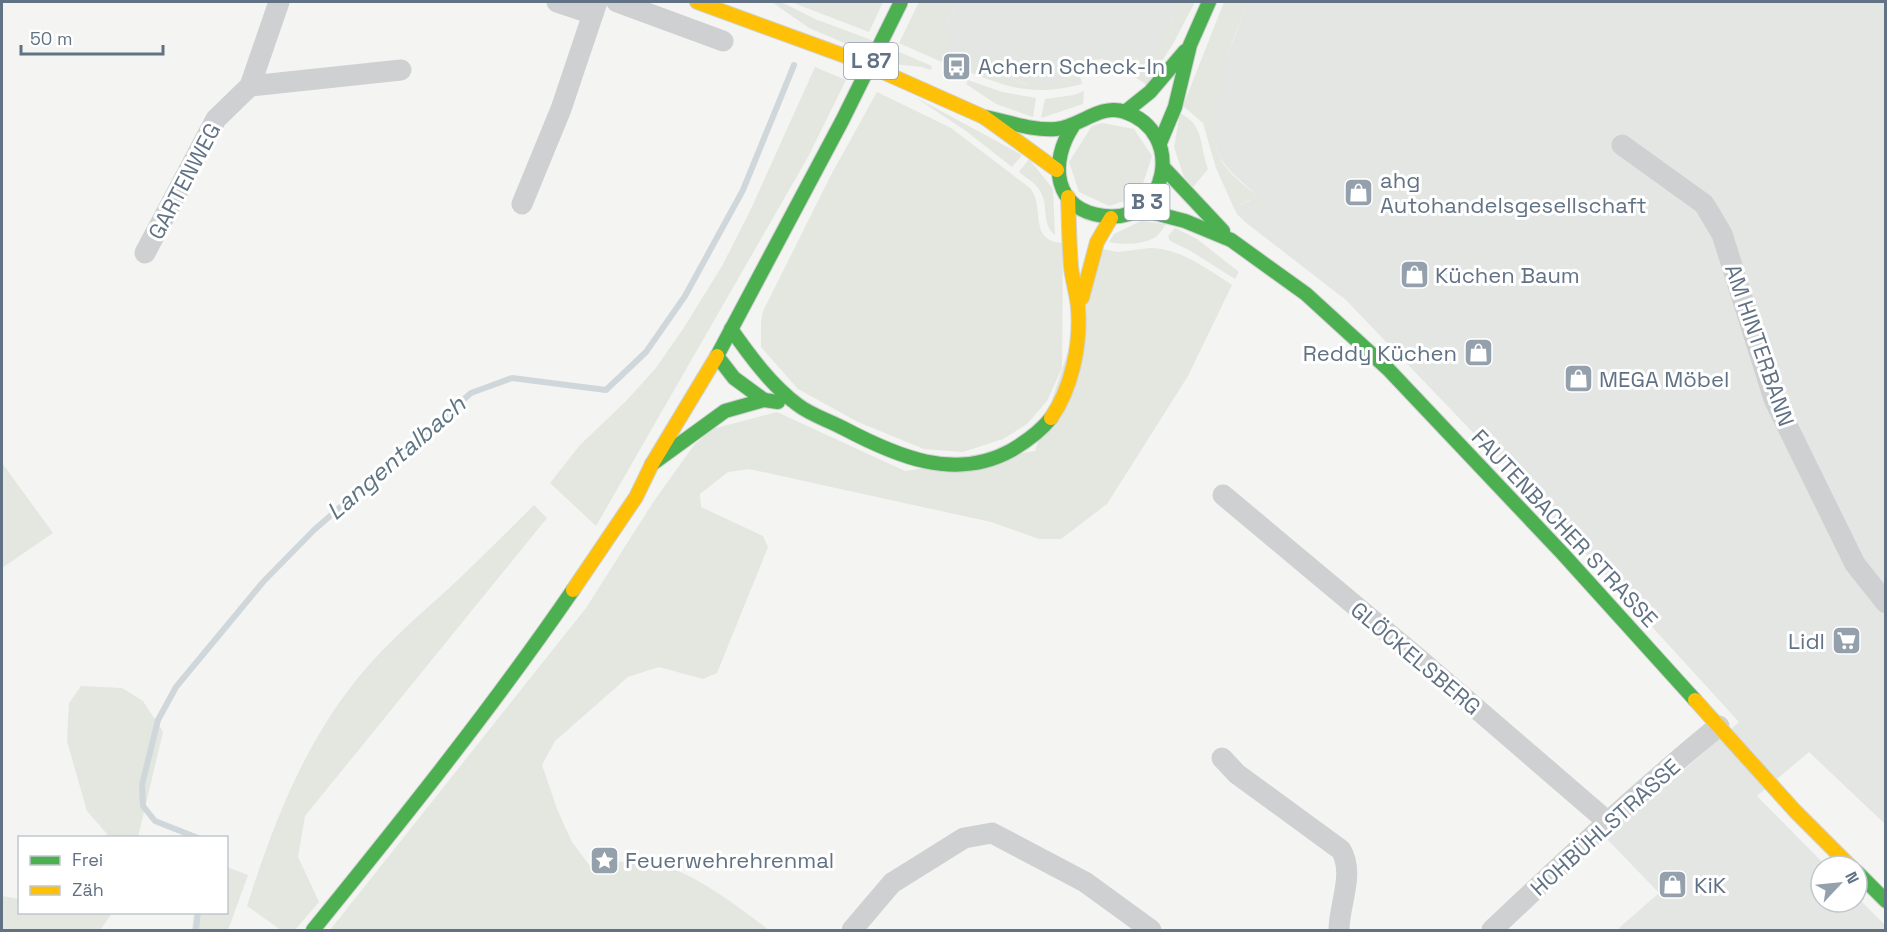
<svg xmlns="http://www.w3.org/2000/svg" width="1887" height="932" font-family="'Space Grotesk',sans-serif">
	<rect width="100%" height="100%" fill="#f4f4f2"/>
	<!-- built -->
	<g fill="#e4e6e4">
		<path d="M958 2H1182L1149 63 1136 57 1131 58 1133 69 1106 73 1103 59 1070 63 1073 77 1039 86 1033 72 1028 85 948 53 941 33Z"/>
		<path d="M1248 2H1885V824L1809 752 1757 796 1826 866H1821V902H1857V897L1885 925V930H1620L1619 928 1659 893 1606 838 1739 722 1507 468 1346 300 1245 222 1237 214 1234 208 1251 200 1265 203 1231 172 1220 158 1215 144V110L1220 74Z"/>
	</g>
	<!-- green -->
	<g fill="#e3e7e0">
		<path d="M772 2H781L815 19 866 38 932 66 931 70 922 67 894 64 809 28Z"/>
		<path d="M791 2H883L869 32Z"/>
		<path d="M919 2H958L941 33 953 40 949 53 1027 85 1033 72H1035L1039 86 1073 77 1069 63 1074 62 1078 67 1082 84C1028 98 1006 86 956 67L958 61 947 57 944 63 899 43Z"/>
		<path d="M1182 2H1195L1174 42 1147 85 1135 77 1131 58 1136 57 1149 63Z"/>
		<path d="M1224 2H1248C1231 45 1215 78 1215 126 1215 137 1215 148 1220 158 1229 176 1251 190 1266 203L1258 211 1250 200 1234 208 1216 168 1203 123 1183 106Z"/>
		<path d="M815 67 846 80 808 157 596 526 550 483 580 445 626 401 655 369 683 329 722 266 750 211Z"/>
		<path d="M968 80 1002 92 1036 98 1033 117 996 104 966 84Z"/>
		<path d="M1084 91 1083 104 1041 118 1045 99 1074 95Z"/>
		<path d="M877 92 951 128 1030 188C1046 207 1027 241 1063 243L1062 368 1047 401 1027 424 1003 439 963 452 924 449 858 422 798 389 761 347V323L763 311 831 175Z"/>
		<path d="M915 97 1022 155 1012 167 966 131Z"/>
		<path d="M1180 113C1205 126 1199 145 1208 169L1193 187 1184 177 1174 147Z"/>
		<path d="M1102 123 1134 129 1152 156 1139 196 1109 206 1079 192 1069 162 1092 126Z"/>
		<path d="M1029 159 1053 189 1055 235C1041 224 1049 205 1040 191 1036 183 1026 178 1019 172Z"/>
		<path d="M1141 221 1166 224C1163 228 1160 233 1157 236 1145 245 1122 245 1109 242L1114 234Z"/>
		<path d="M1175 228 1197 239 1239 272 1235 279 1189 250 1170 241 1168 236Z"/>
		<path d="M1151 248C1182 249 1207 269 1232 285L1188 376 1107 504 1061 539H1039L991 522 749 469 728 472 700 494 701 507 763 536 768 547 717 673 703 679 659 667 628 677 555 741 542 765 557 809 572 842 590 866C605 864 621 861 636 861 681 861 734 904 769 930H330L586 608 652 504 694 445 712 429 777 412 905 471 1035 451 1102 249 1118 252Z"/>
		<path d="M2 463 53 533 2 568Z"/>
		<path d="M534 505 547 518 305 816 298 857 319 902 295 930H281L247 906C271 831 299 756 347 692 375 654 411 622 446 591 476 563 505 534 534 505Z"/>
		<path d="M81 686 122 688 143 701 163 732 138 837H106L107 834 87 811 67 741 69 703Z"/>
		<path d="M227 867 248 875 228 930H192L194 913 226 912Z"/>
		<path d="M2 896 19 899 20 912 112 913 101 929 96 930H2Z"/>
	</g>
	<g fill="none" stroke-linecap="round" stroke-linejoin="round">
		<!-- stream -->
		<g stroke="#d0d7da" stroke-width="6">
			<path d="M198 838 155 821 143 806 142 785 158 720 176 687 263 582 314 530 471 393 512 378 606 390 646 352 685 296 743 190 794 65"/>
			<path d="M196 930 198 912"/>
		</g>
		<defs>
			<g id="fast">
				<path d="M1125 112 1150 92 1185 51"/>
				<path d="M984 117C1007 121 1032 131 1056 129 1080 127 1100 103 1125 112 1186 132 1168 224 1104 216 1053 210 1049 162 1073 126"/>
				<path d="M1160 143 1175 107 1190 45 1209 2"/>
				<path d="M1164 168 1223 231"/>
				<path d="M1139 209 1185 221 1231 240 1306 294 1388 369 1563 554 1695 700"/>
				<path d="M731 329C750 356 771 385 798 405 811 415 828 420 843 428 896 456 955 482 1012 450 1027 441 1040 432 1051 418"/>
				<path d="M764 400 734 378 717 356 842 121"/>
				<path d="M652 464 725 411 764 400 778 402"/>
				<path d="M1857 872 1886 901"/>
				<path d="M313 930C403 819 492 708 573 590"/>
			</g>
			<g id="slow">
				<path d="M697 2 856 60 984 117 1057 170"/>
				<path d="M1082 298 1097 242 1111 218"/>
				<path d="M1051 418C1072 388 1081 344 1078 307 1077 294 1072 280 1071 266 1069 243 1069 220 1068 197"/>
				<path d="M573 590 636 497 652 464 717 356"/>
				<path d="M1695 700 1795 811 1850 866"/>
			</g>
		</defs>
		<!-- fast casing -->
		<use href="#fast" stroke="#d0d2d3" stroke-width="16"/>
		<!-- slow casing -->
		<use href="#slow" stroke="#d0d2d3" stroke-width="16"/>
		<!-- street -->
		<g stroke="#cfd0d1" stroke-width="21">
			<path d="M557 2 593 14"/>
			<path d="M617 2 723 41"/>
			<path d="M250 86 401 70"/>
			<path d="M1622 145 1704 204 1722 234 1774 399 1855 564 1886 603"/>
			<path d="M522 204 561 109 597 2"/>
			<path d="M145 253 216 119 250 86 279 2"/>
			<path d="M1223 495 1419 659 1608 822"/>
			<path d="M1222 758 1237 774 1341 850C1355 874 1339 904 1339 930"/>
			<path d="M852 930 892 883 964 838 992 833 1085 882 1151 930"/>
			<path d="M1492 930C1566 860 1640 790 1719 726"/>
		</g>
		<!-- fast -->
		<use href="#fast" stroke="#4caf50" stroke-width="14"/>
		<!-- slow -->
		<use href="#slow" stroke="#ffc107" stroke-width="14"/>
		<defs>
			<path id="fast-bridge" d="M842 121 901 2"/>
		</defs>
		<!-- fast-bridge casing -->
		<use href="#fast-bridge" stroke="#d0d1d2" stroke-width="16" stroke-linecap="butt"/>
		<!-- fast-bridge -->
		<use href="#fast-bridge" stroke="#4caf50" stroke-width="14"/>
	</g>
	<!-- icons -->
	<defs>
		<symbol id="bus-square" viewBox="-11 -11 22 22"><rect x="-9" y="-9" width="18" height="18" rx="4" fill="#94a0ab" stroke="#fff"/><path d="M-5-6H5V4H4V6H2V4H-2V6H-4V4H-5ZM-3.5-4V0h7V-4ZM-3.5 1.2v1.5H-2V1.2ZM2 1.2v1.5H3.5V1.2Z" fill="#fff"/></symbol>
		<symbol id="shop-square" viewBox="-11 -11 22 22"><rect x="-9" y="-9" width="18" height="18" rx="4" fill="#94a0ab" stroke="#fff"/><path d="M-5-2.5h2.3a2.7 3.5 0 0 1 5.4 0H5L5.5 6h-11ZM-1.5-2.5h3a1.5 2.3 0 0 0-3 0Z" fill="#fff"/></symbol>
		<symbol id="supermarket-square" viewBox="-11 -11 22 22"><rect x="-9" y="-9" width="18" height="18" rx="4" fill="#94a0ab" stroke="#fff"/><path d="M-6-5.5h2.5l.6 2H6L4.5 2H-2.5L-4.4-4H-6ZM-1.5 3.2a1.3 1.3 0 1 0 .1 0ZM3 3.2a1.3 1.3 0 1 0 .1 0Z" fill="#fff"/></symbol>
		<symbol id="sight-square" viewBox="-11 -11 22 22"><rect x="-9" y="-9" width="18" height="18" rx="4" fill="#94a0ab" stroke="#fff"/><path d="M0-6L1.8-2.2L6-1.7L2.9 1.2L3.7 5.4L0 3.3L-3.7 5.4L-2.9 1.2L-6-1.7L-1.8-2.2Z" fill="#fff"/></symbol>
	</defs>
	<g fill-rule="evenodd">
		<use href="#bus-square" x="940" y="50" width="33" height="33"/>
		<use href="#shop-square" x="1342" y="176" width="33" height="33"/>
		<use href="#shop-square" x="1398" y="258" width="33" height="33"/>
		<use href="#shop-square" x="1462" y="336" width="33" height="33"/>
		<use href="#shop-square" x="1562" y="362" width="33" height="33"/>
		<use href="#supermarket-square" x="1830" y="624" width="33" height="33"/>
		<use href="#sight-square" x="588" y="844" width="33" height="33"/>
		<use href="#shop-square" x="1656" y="868" width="33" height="33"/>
	</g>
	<g text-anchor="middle" stroke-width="6" stroke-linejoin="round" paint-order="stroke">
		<!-- shield labels -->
		<g fill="#fff" stroke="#909caa" stroke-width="1.5">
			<rect x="844" y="43" width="54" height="36" rx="4.5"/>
			<rect x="1124.5" y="184" width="45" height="36" rx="4.5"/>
		</g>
		<g font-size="21" font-weight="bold" fill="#617285">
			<text x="871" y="68">L 87</text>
			<text x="1147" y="209">B 3</text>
		</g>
		<!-- poi labels -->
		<g font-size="22" fill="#617285" stroke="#fff" text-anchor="start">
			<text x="978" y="74">Achern Scheck-In</text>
			<text x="1380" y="188">ahg<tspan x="1380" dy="25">Autohandelsgesellschaft</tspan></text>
			<text x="1435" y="283">Küchen Baum</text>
			<text x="1457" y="361" text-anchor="end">Reddy Küchen</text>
			<text x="1599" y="387">MEGA Möbel</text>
			<text x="1825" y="649" text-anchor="end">Lidl</text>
			<text x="625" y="868">Feuerwehrehrenmal</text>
			<text x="1694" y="893">KiK</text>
		</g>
		<!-- street labels -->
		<g font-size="22" fill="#617285" stroke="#fff">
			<text transform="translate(184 181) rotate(-62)" y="8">GARTENWEG</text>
			<text transform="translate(1760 345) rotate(71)" y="8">AM HINTERBANN</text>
			<text transform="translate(1565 528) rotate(47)" y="8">FAUTENBACHER STRASSE</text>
			<text transform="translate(1416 658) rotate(40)" y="8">GLÖCKELSBERG</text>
			<text transform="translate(1605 827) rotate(-42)" y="8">HOHBÜHLSTRASSE</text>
		</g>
		<!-- water labels -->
		<g font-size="24" font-style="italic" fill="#5d7582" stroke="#fff">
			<text transform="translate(396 458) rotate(-41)" y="8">Langentalbach</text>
		</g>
	</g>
	<!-- border -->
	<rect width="1887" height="932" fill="none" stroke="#617285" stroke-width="6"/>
	<!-- legend -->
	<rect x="18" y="836" width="210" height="78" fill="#ffffff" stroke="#c0c7ce" stroke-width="1.5"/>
	<rect x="30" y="856" width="30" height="9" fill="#4caf50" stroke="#c0c7ce" stroke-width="1.5"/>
	<text x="72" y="866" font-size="18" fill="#617285">Frei</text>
	<rect x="30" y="886" width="30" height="9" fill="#ffc107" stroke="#c0c7ce" stroke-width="1.5"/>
	<text x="72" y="896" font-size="18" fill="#617285">Zäh</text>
	<!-- north arrow -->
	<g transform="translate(1839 884) rotate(64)"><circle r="28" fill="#ffffff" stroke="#c0c7ce" stroke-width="1.5"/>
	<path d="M0-4.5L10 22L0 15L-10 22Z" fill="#94a0ab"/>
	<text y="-9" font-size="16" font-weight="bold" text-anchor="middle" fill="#617285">N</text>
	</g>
	<!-- scale -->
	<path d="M21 45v9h142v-9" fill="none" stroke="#617285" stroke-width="3"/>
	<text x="30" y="45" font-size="18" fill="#617285" stroke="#ffffff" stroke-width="4.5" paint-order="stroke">50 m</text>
</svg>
